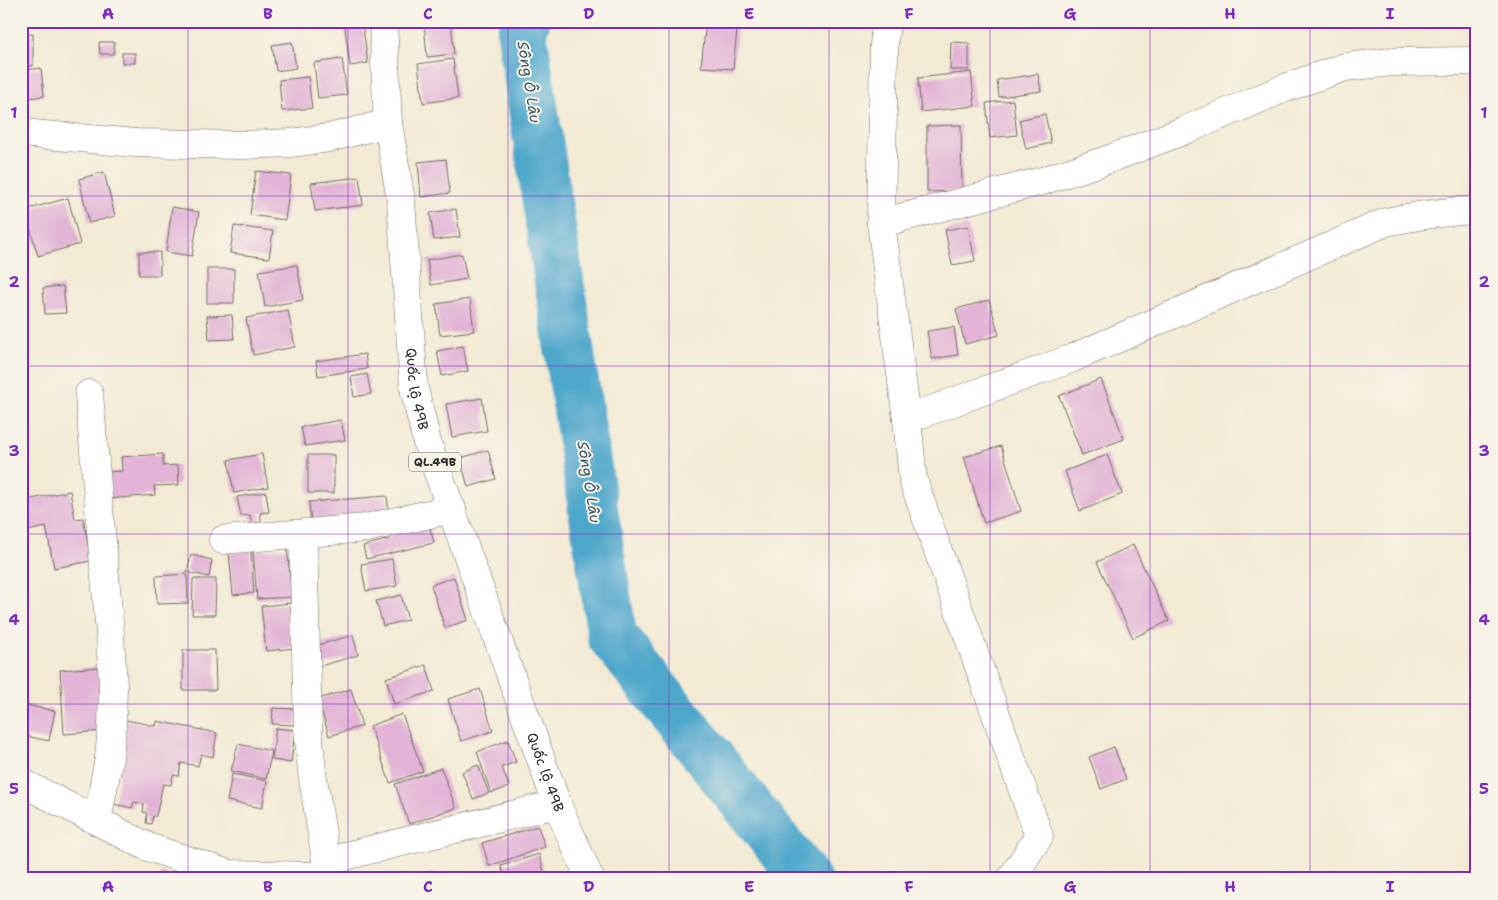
<svg xmlns="http://www.w3.org/2000/svg" width="1498" height="900" font-family="'Shantell Sans',sans-serif">
	<rect width="100%" height="100%" fill="#f7f3e8"/>
	<filter id="ink" filterUnits="userSpaceOnUse"><feTurbulence type="fractalNoise" baseFrequency=".02" numOctaves="2"/><feDisplacementMap in="SourceGraphic" scale="10" xChannelSelector="R" yChannelSelector="G"/><feConvolveMatrix kernelMatrix="1 2 1 2 8 2 1 2 1" color-interpolation-filters="sRGB"/></filter>
	<filter id="wash" filterUnits="userSpaceOnUse"><feTurbulence type="fractalNoise" baseFrequency=".0096" numOctaves="4" result="noise"/><feDisplacementMap in="SourceGraphic" scale="20" xChannelSelector="R" yChannelSelector="G"/><feGaussianBlur stdDeviation="1.12" result="paint"/><feColorMatrix in="noise" values="0 0 0 0 0 0 0 0 0 0 0 0 0 0 0 0 0 1.4 0 .05"/><feComposite in="paint" operator="in"/></filter>
	<g filter="url(#wash)">
		<rect width="100%" height="100%" fill="#f2ead5"/>
		<g fill="none" stroke-linecap="round" stroke-linejoin="round">
			<!-- river -->
			<path stroke="#4ea7cb" stroke-width="50" d="M525 21 522 33 612 636 806 879"/>
		</g>
		<g id="blocks">
			<!-- building -->
			<g fill="#e1b4d5">
				<path d="M344 21H362L368 63 350 66Z"/>
				<path d="M440 21H451L454 54 427 57 424 23Z"/>
				<path d="M706 21H738L733 69 701 67Z"/>
				<path d="M33 34V66H21V35Z"/>
				<path d="M99 42H114V54H100Z"/>
				<path d="M292 42 296 68 276 71 272 45Z"/>
				<path d="M951 42 969 43V70H950Z"/>
				<rect x="122" y="53" width="13" height="10"/>
				<path d="M342 59 347 95 318 98 314 63Z"/>
				<path d="M453 59 458 98 423 103 418 64Z"/>
				<path d="M41 68 44 96 21 99V71Z"/>
				<path d="M971 72 975 106 921 112 918 78Z"/>
				<path d="M1038 74 1041 91 999 97 997 80Z"/>
				<path d="M308 77 312 108 282 111 279 80Z"/>
				<path d="M1013 100 1017 135 990 138 986 103Z"/>
				<path d="M1045 114 1051 143 1026 149 1019 120Z"/>
				<path d="M961 125 962 191 927 192V126Z"/>
				<path d="M446 159 450 193 421 197 418 162Z"/>
				<path d="M256 171 291 175 285 220 250 215Z"/>
				<path d="M104 172 115 216 89 223 79 179Z"/>
				<path d="M359 177 363 205 315 211 311 183Z"/>
				<path d="M68 198 80 244 38 256 25 210Z"/>
				<path d="M172 207 199 212 192 256 166 252Z"/>
				<path d="M456 209 460 237 434 240 430 213Z"/>
				<path d="M234 226 273 231 269 258 230 253Z"/>
				<path d="M968 226 975 261 952 265 945 230Z"/>
				<rect x="139" y="252" width="21" height="23"/>
				<path d="M462 254 467 279 431 285 427 260Z"/>
				<path d="M297 265 303 300 265 307 259 271Z"/>
				<rect x="207" y="269" width="27" height="34"/>
				<path d="M63 286 66 313 45 314 43 288Z"/>
				<path d="M470 299 474 331 440 335 436 304Z"/>
				<path d="M989 300 999 335 965 344 956 309Z"/>
				<path d="M288 310 295 347 253 355 246 318Z"/>
				<path d="M232 315 234 339 209 340 207 316Z"/>
				<path d="M954 327 958 355 932 359 927 331Z"/>
				<path d="M463 346 468 371 442 376 437 351Z"/>
				<path d="M365 354 367 369 318 376 316 361Z"/>
				<path d="M367 374 371 394 354 397 351 377Z"/>
				<path d="M1101 379 1124 439 1082 455 1059 396Z"/>
				<path d="M482 398 487 431 452 437 446 404Z"/>
				<path d="M341 420 345 440 305 446 301 427Z"/>
				<path d="M1001 446 1021 511 984 523 964 457Z"/>
				<path d="M488 450 496 479 468 487 460 458Z"/>
				<path d="M163 454V466L178 465 179 485 154 486 155 495 108 499 106 472 122 471 121 457Z"/>
				<path d="M262 454 268 487 234 493 228 460Z"/>
				<rect x="308" y="455" width="26" height="38"/>
				<path d="M1107 455 1122 494 1080 511 1065 471Z"/>
				<path d="M70 491 75 519 83 518 91 561 54 568 46 527 22 532 21 501Z"/>
				<path d="M266 492 269 512 260 513 262 526 252 528 250 515 241 516 237 497Z"/>
				<path d="M387 496 389 518 311 524 309 502Z"/>
				<path d="M428 521 434 543 366 559 363 546 390 539 388 531Z"/>
				<path d="M1133 545 1169 621 1133 638 1097 562Z"/>
				<path d="M287 548 292 597 257 599 253 551Z"/>
				<path d="M251 551 254 593 233 595 229 553Z"/>
				<path d="M191 555 212 560 209 577 187 572Z"/>
				<path d="M392 559 397 586 366 591 361 564Z"/>
				<path d="M187 574 188 603 157 604 156 576Z"/>
				<path d="M454 577 468 620 445 628 431 585Z"/>
				<path d="M193 579H216L215 615H192Z"/>
				<path d="M401 595 408 620 383 626 376 601Z"/>
				<path d="M291 603 296 648 266 651 261 606Z"/>
				<path d="M353 635 358 655 317 667 311 647Z"/>
				<path d="M183 650H215L216 690H183Z"/>
				<path d="M426 665 434 691 394 704 386 678Z"/>
				<path d="M100 667 104 731 64 734 60 670Z"/>
				<path d="M351 689 362 726 329 736 318 699Z"/>
				<path d="M480 689 493 731 461 741 448 699Z"/>
				<path d="M26 705 55 711 49 741 21 735Z"/>
				<path d="M273 708 297 709 296 725 272 724Z"/>
				<path d="M402 714 423 771 390 783 370 726Z"/>
				<path d="M126 720 156 726 157 721 217 733 213 757 201 754 198 766 181 763 179 776 173 775 171 785 163 784 156 816H153L151 824 146 823 147 813 143 812 144 804 134 802 132 808 114 804 120 772 110 769Z"/>
				<path d="M276 728 295 730 291 763 272 760Z"/>
				<path d="M508 740 516 762 502 767 509 787 491 793 477 752Z"/>
				<path d="M238 744 272 751 266 779 231 771Z"/>
				<path d="M1114 747 1126 779 1101 789 1089 757Z"/>
				<path d="M478 765 489 793 473 799 462 772Z"/>
				<path d="M441 768 456 808 409 824 395 784Z"/>
				<path d="M232 774 267 781 262 808 227 801Z"/>
				<path d="M538 826 545 847 489 866 482 843Z"/>
				<path d="M539 854 546 879H505L501 866Z"/>
				<path d="M192 869 200 871 198 879H159L160 872 178 876 179 873 190 876Z"/>
				<path d="M430 872 458 875 457 879H429Z"/>
			</g>
		</g>
	</g>
	<g filter="url(#ink)">
		<use href="#blocks" fill-opacity="0" stroke="#716e66" stroke-width="1"/>
		<g fill="none" stroke-linecap="round" stroke-linejoin="round">
			<defs>
				<g id="minor">
					<path d="M886 21 884 45 881 223 907 419 913 480 1039 836 1011 879"/>
					<path d="M21 133 136 143 242 145 290 143 329 138 388 123"/>
					<path d="M881 223 1042 181 1104 161 1188 129 1285 88 1345 67 1392 62 1477 61"/>
					<path d="M89 394 110 634 113 686 112 726 109 758 97 821"/>
					<path d="M907 419 1073 358 1386 222C1416 216 1446 211 1477 210"/>
					<path d="M303 534 308 729 312 772 327 866"/>
					<path d="M223 540 366 528 452 509"/>
					<path d="M21 782 148 847 229 874 317 876 318 879"/>
					<path d="M317 876 327 866 349 855 557 804"/>
				</g>
				<g id="major">
					<path id="s1" d="M383 21 388 123 401 201 414 388 427 442 557 804 590 879"/>
				</g>
			</defs>
			<!-- minor casing -->
			<use href="#minor" stroke="#716e66" stroke-width="29"/>
			<!-- major casing -->
			<use href="#major" stroke="#716e66" stroke-width="29"/>
			<!-- minor -->
			<use href="#minor" stroke="#fff" stroke-width="28"/>
			<!-- major -->
			<use href="#major" stroke="#fff" stroke-width="28"/>
		</g>
	</g>
	<!-- grid -->
	<path fill="none" stroke="#7b2cbf" stroke-width="1" stroke-opacity="0.55" d="M188 21V879M348 21V879M508 21V879M669 21V879M829 21V879M990 21V879M1150 21V879M1310 21V879M21 196H1477M21 366H1477M21 534H1477M21 704H1477"/>
	<g text-anchor="middle" stroke-width="4" stroke-linejoin="round" paint-order="stroke">
		<!-- shield labels -->
		<rect fill="#f7f3e8" stroke="#686764" stroke-width="1" x="409" y="452.5" width="52" height="19" rx="4"/>
		<g font-size="12" font-weight="bold" fill="#2b2b2b">
			<text x="435" y="466">QL.49B</text>
		</g>
		<!-- street labels -->
		<g font-size="14" fill="#2b2b2b" stroke="#f7f3e8">
			<text dy="5" stroke="none"><textPath href="#s1" startOffset="370">Quốc lộ 49B</textPath></text>
			<text dy="5" stroke="none"><textPath href="#s1" startOffset="775">Quốc lộ 49B</textPath></text>
		</g>
		<!-- water labels -->
		<g font-size="15" font-style="italic" fill="#375663" stroke="#f7f3e8">
			<text transform="translate(529 82) rotate(81)" y="5">Sông Ô Lâu</text>
			<text transform="translate(589 482) rotate(81)" y="5">Sông Ô Lâu</text>
		</g>
	</g>
	<!-- margin -->
	<rect width="1498" height="900" fill="none" stroke="#f7f3e8" stroke-width="55"/>
	<rect x="28" y="28" width="1442" height="844" fill="none" stroke="#7b2cbf" stroke-width="2"/>
	<g font-size="16" text-anchor="middle" font-weight="bold" fill="#7b2cbf">
		<text x="108" y="19">A</text>
		<text x="268" y="19">B</text>
		<text x="428" y="19">C</text>
		<text x="589" y="19">D</text>
		<text x="749" y="19">E</text>
		<text x="909" y="19">F</text>
		<text x="1070" y="19">G</text>
		<text x="1230" y="19">H</text>
		<text x="1390" y="19">I</text>
		<text x="14" y="118">1</text>
		<text x="1484" y="118">1</text>
		<text x="14" y="287">2</text>
		<text x="1484" y="287">2</text>
		<text x="14" y="456">3</text>
		<text x="1484" y="456">3</text>
		<text x="14" y="625">4</text>
		<text x="1484" y="625">4</text>
		<text x="14" y="794">5</text>
		<text x="1484" y="794">5</text>
		<text x="108" y="892">A</text>
		<text x="268" y="892">B</text>
		<text x="428" y="892">C</text>
		<text x="589" y="892">D</text>
		<text x="749" y="892">E</text>
		<text x="909" y="892">F</text>
		<text x="1070" y="892">G</text>
		<text x="1230" y="892">H</text>
		<text x="1390" y="892">I</text>
	</g>
</svg>
